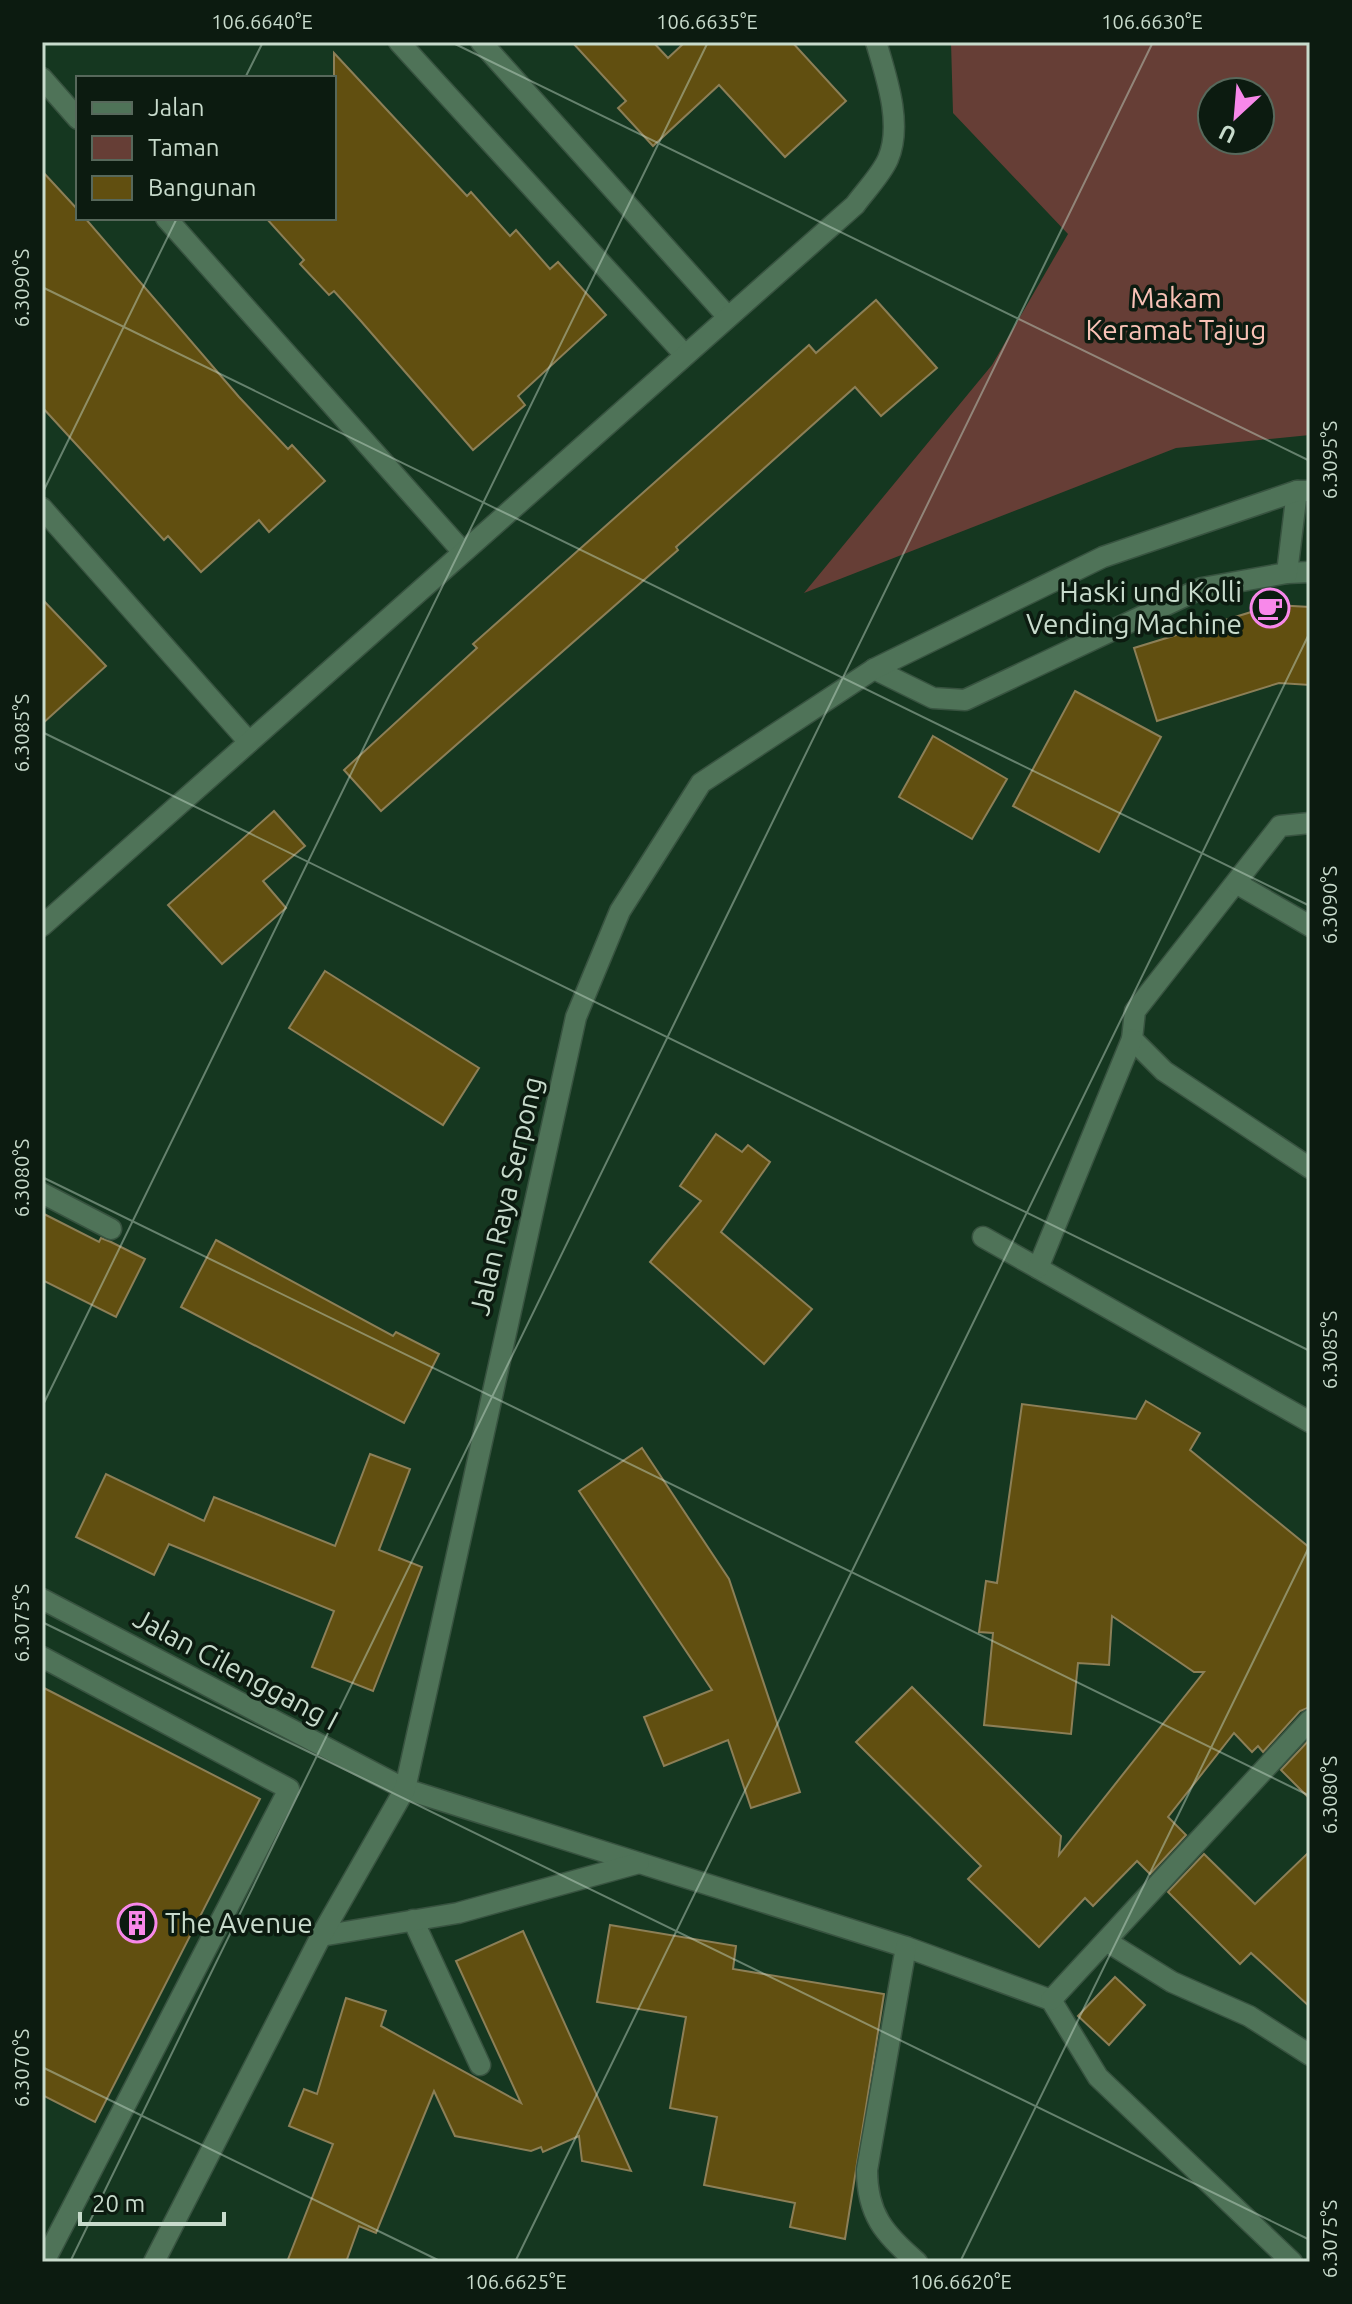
<svg xmlns="http://www.w3.org/2000/svg" width="1352" height="2304" font-family="Ubuntu,sans-serif">
	<rect width="100%" height="100%" fill="#153720"/>
	<!-- green -->
	<path fill="#663e36" fill-rule="evenodd" d="M951 42H1310V435L1176 448 804 593 992 365 1068 234 953 113ZM1212 92H1260V140H1212Z"/>
	<!-- building -->
	<g fill="#614f10" stroke="#8c7f57" stroke-width="2">
		<path d="M572 42H653L668 58 682 45 679 42H792L846 101 785 157 719 85 653 146 618 108 626 101Z"/>
		<path d="M334 53 467 196 471 192 510 236 516 230 550 269 558 262 606 315 518 396 525 405 473 450 360 320 334 291 329 295 300 264 304 260 266 218H334Z"/>
		<path d="M42 171 78 210V218H85L239 397 288 449 292 445 325 481 269 532 259 520 201 572 168 536 164 540 42 407Z"/>
		<path d="M876 300 937 368 881 416 855 387 676 547 678 550 381 811 344 770 477 648 473 644 809 345 816 353Z"/>
		<path d="M42 599 106 666 42 724Z"/>
		<path d="M1274 605 1310 607V685L1279 683 1157 721 1134 648Z"/>
		<path d="M1075 691 1161 737 1099 852 1013 806Z"/>
		<path d="M933 736 1007 779 972 839 899 797Z"/>
		<path d="M274 811 305 846 263 881 286 908 222 964 168 905Z"/>
		<path d="M325 971 479 1068 443 1125 289 1028Z"/>
		<path d="M716 1134 742 1152 748 1145 770 1162 721 1232 812 1309 764 1364 650 1262 701 1201 680 1186Z"/>
		<path d="M42 1213 99 1242 101 1238 111 1242 145 1259 116 1317 42 1280Z"/>
		<path d="M216 1240 393 1336 396 1332 439 1354 404 1423 181 1307Z"/>
		<path d="M1146 1401 1200 1433 1190 1450 1310 1548V1707L1300 1711 1263 1752 1258 1746 1252 1752 1234 1733 1168 1817 1186 1835 1150 1874 1137 1861 1093 1906 1085 1898 1039 1947 968 1879 981 1866 856 1742 912 1687 1061 1836 1059 1855 1204 1672H1194L1112 1616 1109 1665 1078 1663 1071 1734 984 1725 993 1633 979 1632 986 1581 997 1583 1022 1404 1136 1419Z"/>
		<path d="M642 1448 729 1579 800 1792 751 1808 728 1740 664 1766 644 1717 712 1690 579 1491Z"/>
		<path d="M370 1454 410 1469 379 1550 422 1567 373 1691 312 1667 334 1611 169 1544 154 1575 76 1537 106 1474 204 1521 214 1497 335 1546Z"/>
		<path d="M42 1687 260 1799 95 2122 42 2095Z"/>
		<path d="M1310 1739V1799L1281 1770Z"/>
		<path d="M1310 1851V2007L1251 1953 1240 1964 1168 1892 1204 1854 1255 1904Z"/>
		<path d="M610 1925 736 1946 733 1969 884 1994 845 2239 790 2227 795 2203 704 2185 717 2117 670 2108 686 2017 597 2002Z"/>
		<path d="M523 1931 631 2171 582 2161 579 2136 543 2152 541 2147 531 2151 455 2136 434 2091 376 2233 359 2226 346 2262H287L333 2144 289 2126 304 2089 317 2094 346 1998 386 2011 381 2026 521 2103 456 1961Z"/>
		<path d="M1115 1977 1145 2005 1109 2045 1078 2016Z"/>
	</g>
	<g fill="none" stroke-linecap="round" stroke-linejoin="round">
		<defs>
			<g id="lane">
				<path d="M1287 573 1310 572"/>
				<path d="M874 669 933 698 965 700 1202 588 1287 573 1297 491"/>
				<path d="M42 1657 289 1789 44 2262"/>
			</g>
			<g id="street">
				<path d="M399 42 685 355"/>
				<path d="M481 42 728 317"/>
				<path d="M42 78 78 119"/>
				<path d="M166 218 463 552"/>
				<path d="M42 508 249 742"/>
				<path d="M1310 823 1280 826 1135 1011 1132 1039 1164 1071 1310 1168"/>
				<path d="M1236 883 1310 926"/>
				<path d="M42 926 855 205C865 191 881 175 888 159 903 124 886 76 876 42"/>
				<path d="M42 1193 111 1229"/>
				<path d="M983 1237 1310 1422"/>
				<path d="M1038 1268 1132 1039"/>
				<path d="M405 1789 906 1947 1051 2000 1098 2077 1292 2262"/>
				<path d="M413 1920 480 2065"/>
				<path d="M321 1936 458 1913 639 1863"/>
				<path d="M1106 1941 1172 1982 1249 2016 1310 2055"/>
				<path d="M906 1947 867 2170C867 2214 884 2234 917 2262"/>
				<path d="M1051 2000 1310 1720"/>
			</g>
			<g id="secondary">
				<path d="M42 1599 405 1789"/>
				<path d="M154 2262 321 1936 405 1789 576 1017 620 911 701 783 874 669 1103 557 1297 491H1310"/>
			</g>
		</defs>
		<!-- lane casing -->
		<use href="#lane" stroke="#385340" stroke-width="23"/>
		<!-- street casing -->
		<use href="#street" stroke="#385340" stroke-width="23"/>
		<!-- secondary casing -->
		<use href="#secondary" stroke="#385340" stroke-width="23"/>
		<!-- lane -->
		<use href="#lane" stroke="#4f7358" stroke-width="20"/>
		<!-- street -->
		<use href="#street" stroke="#4f7358" stroke-width="20"/>
		<!-- secondary -->
		<use href="#secondary" stroke="#4f7358" stroke-width="20"/>
	</g>
	<!-- ticks -->
	<path fill="none" stroke="#c8dbcc" stroke-width="2" stroke-opacity="0.45" d="M451 42 1310 461M245 78 263 42M42 287 1310 906M42 494 177 218M42 732 1310 1351M42 1177 1310 1796M42 1407 708 42M42 1622 1310 2240M42 2067 442 2262M70 2262 1153 42M515 2262 1310 632M960 2262 1310 1545"/>
	<!-- icons -->
	<defs>
		<symbol id="cafe-ring" viewBox="-11 -11 22 22"><circle r="9.5" fill="#0c1b10" stroke="#f888ea" stroke-width="1.5"/><path d="M-5.5-4.5H6V0H3Q3 3.5 0 3.5H-2.5Q-5.5 3.5-5.5 0ZM3-3.2v2h1.7v-2ZM-6 4.5H4V6H-6Z" fill="#f888ea"/></symbol>
		<symbol id="building-ring" viewBox="-11 -11 22 22"><circle r="9.5" fill="#0c1b10" stroke="#f888ea" stroke-width="1.5"/><path d="M-4-6H4V6H1V3H-1V6H-4ZM-2.5-4.3h1.7v1.8h-1.7ZM.8-4.3h1.7v1.8H.8ZM-2.5-1h1.7V.8h-1.7ZM.8-1h1.7V.8H.8Z" fill="#f888ea"/></symbol>
	</defs>
	<g fill-rule="evenodd">
		<use href="#cafe-ring" x="1248" y="586" width="44" height="44"/>
		<use href="#building-ring" x="115" y="1901" width="44" height="44"/>
	</g>
	<g text-anchor="middle" stroke-width="7" stroke-linejoin="round" paint-order="stroke">
		<!-- park labels -->
		<g font-size="28" fill="#f9c2b6" stroke="#0c1b10">
			<text x="1176" y="308">Makam<tspan x="1176" dy="32">Keramat Tajug</tspan></text>
		</g>
		<!-- poi labels -->
		<g font-size="28" fill="#c8dbcc" stroke="#0c1b10" text-anchor="end">
			<text x="1242" y="602">Haski und Kolli<tspan x="1242" dy="32">Vending Machine</tspan></text>
			<text x="165" y="1933" text-anchor="start">The Avenue</text>
		</g>
		<!-- street labels -->
		<g font-size="28" fill="#c8dbcc" stroke="#0c1b10">
			<text transform="translate(506 1196) rotate(-77)" y="10">Jalan Raya Serpong</text>
			<text transform="translate(236 1669) rotate(28)" y="10">Jalan Cilenggang I</text>
		</g>
	</g>
	<!-- border -->
	<rect width="1352" height="2304" fill="none" stroke="#0c1b10" stroke-width="88"/>
	<!-- legend -->
	<rect x="76" y="76" width="260" height="144" fill="#0c1b10" stroke="#57685b" stroke-width="2"/>
	<rect x="92" y="102" width="40" height="12" fill="#4f7358" stroke="#57685b" stroke-width="2"/>
	<text x="148" y="116" font-size="24" fill="#c8dbcc">Jalan</text>
	<rect x="92" y="136" width="40" height="24" fill="#663e36" stroke="#57685b" stroke-width="2"/>
	<text x="148" y="156" font-size="24" fill="#c8dbcc">Taman</text>
	<rect x="92" y="176" width="40" height="24" fill="#614f10" stroke="#57685b" stroke-width="2"/>
	<text x="148" y="196" font-size="24" fill="#c8dbcc">Bangunan</text>
	<!-- north arrow -->
	<g transform="translate(1236 116) rotate(206)"><circle r="38" fill="#0c1b10" stroke="#57685b" stroke-width="2"/>
	<path d="M0-6L14 30L0 20L-14 30Z" fill="#f888ea"/>
	<text y="-12" font-size="22" font-weight="bold" text-anchor="middle" fill="#c8dbcc">U</text>
	</g>
	<!-- scale -->
	<path d="M80 2212v12h144v-12" fill="none" stroke="#c8dbcc" stroke-width="4"/>
	<text x="92" y="2212" font-size="24" fill="#c8dbcc" stroke="#0c1b10" stroke-width="6" paint-order="stroke">20 m</text>
	<rect x="44" y="44" width="1264" height="2216" fill="none" stroke="#c8dbcc" stroke-width="3"/>
	<g font-size="20" text-anchor="middle" fill="#c8dbcc">
		<text x="262" y="29">106.6640°E</text>
		<text x="707" y="29">106.6635°E</text>
		<text x="1152" y="29">106.6630°E</text>
		<text transform="translate(22 288) rotate(-90)" y="7">6.3090°S</text>
		<text transform="translate(1330 460) rotate(-90)" y="7">6.3095°S</text>
		<text transform="translate(22 733) rotate(-90)" y="7">6.3085°S</text>
		<text transform="translate(1330 905) rotate(-90)" y="7">6.3090°S</text>
		<text transform="translate(22 1178) rotate(-90)" y="7">6.3080°S</text>
		<text transform="translate(1330 1350) rotate(-90)" y="7">6.3085°S</text>
		<text transform="translate(22 1623) rotate(-90)" y="7">6.3075°S</text>
		<text transform="translate(1330 1795) rotate(-90)" y="7">6.3080°S</text>
		<text transform="translate(22 2068) rotate(-90)" y="7">6.3070°S</text>
		<text transform="translate(1330 2239) rotate(-90)" y="7">6.3075°S</text>
		<text x="516" y="2289">106.6625°E</text>
		<text x="961" y="2289">106.6620°E</text>
	</g>
</svg>
